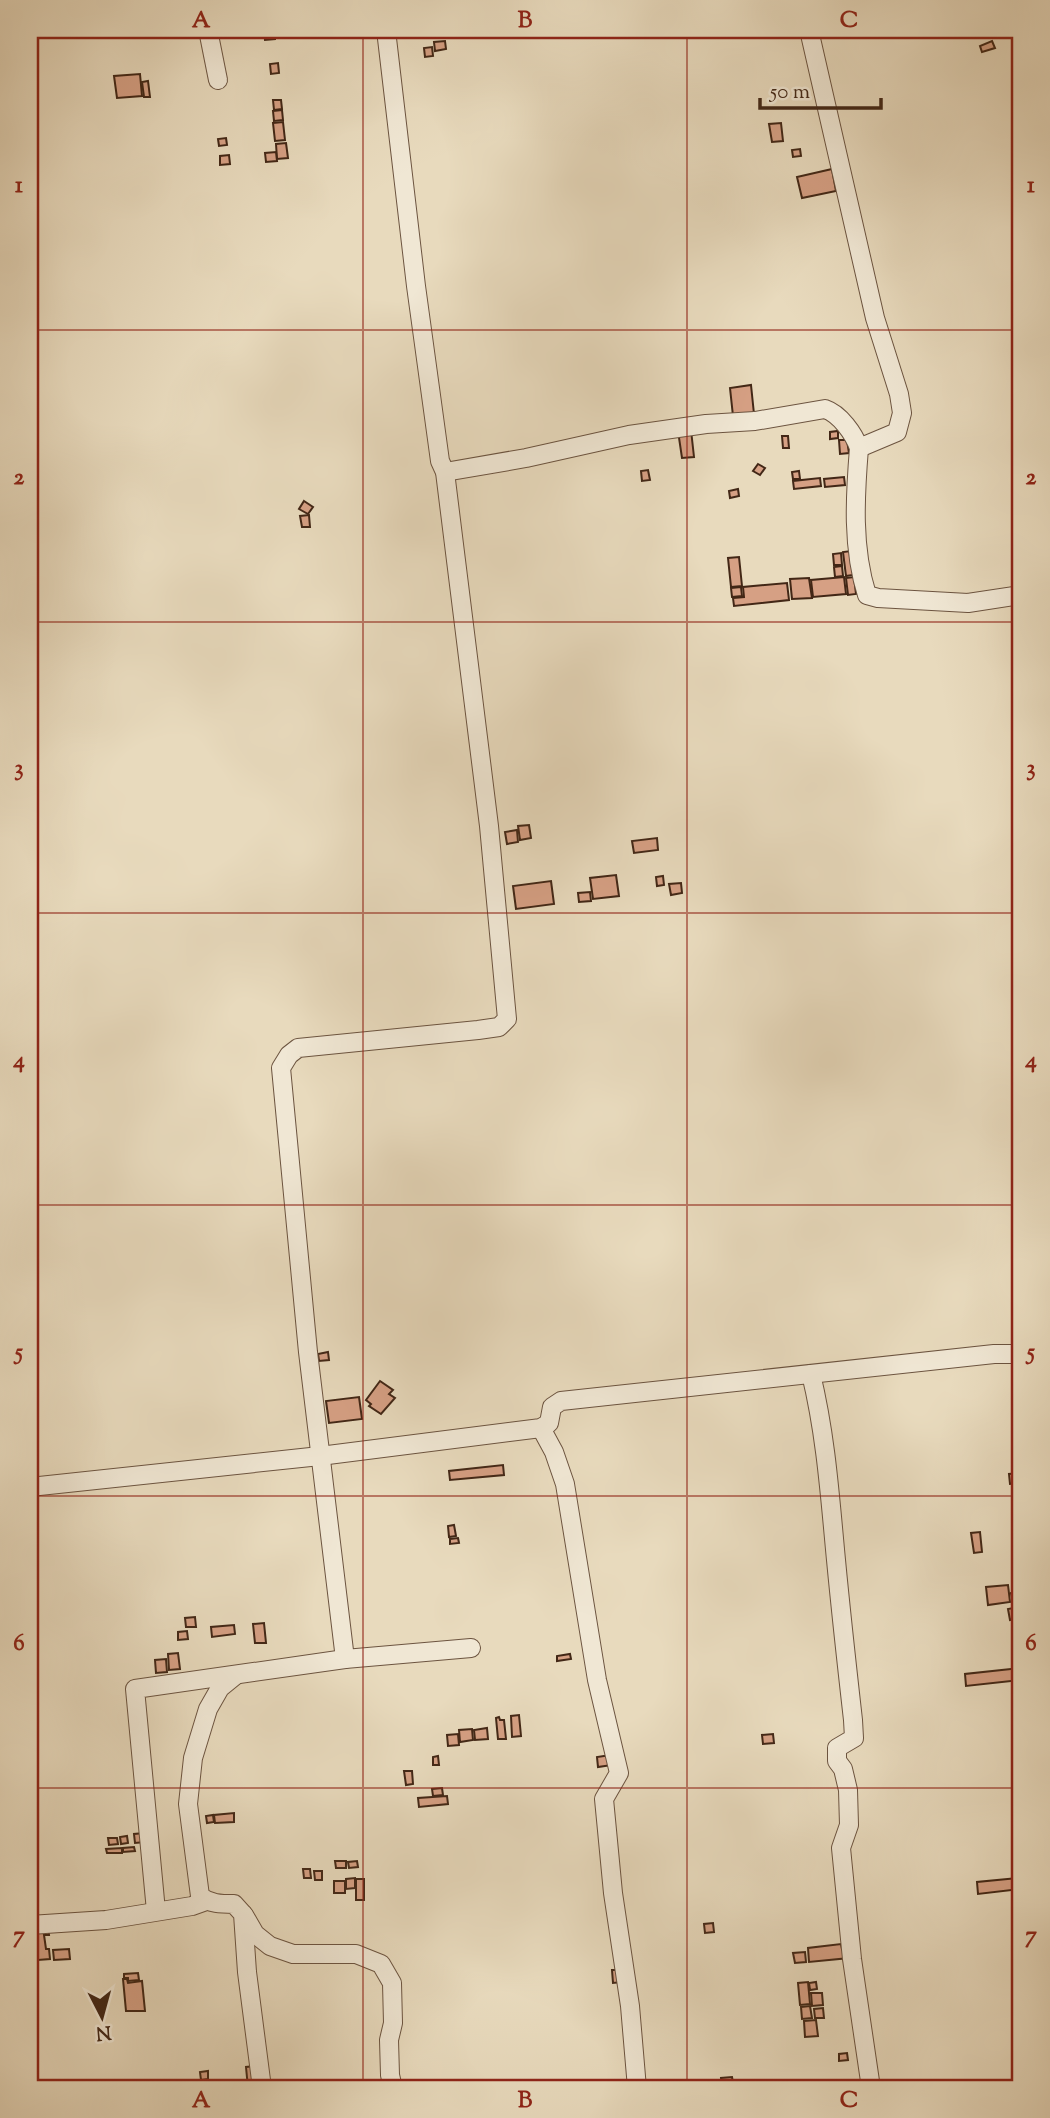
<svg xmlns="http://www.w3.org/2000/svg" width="1050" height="2118" font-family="'Sorts Mill Goudy',serif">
	<rect width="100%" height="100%" fill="#e8dabd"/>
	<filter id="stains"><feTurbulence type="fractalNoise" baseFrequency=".00286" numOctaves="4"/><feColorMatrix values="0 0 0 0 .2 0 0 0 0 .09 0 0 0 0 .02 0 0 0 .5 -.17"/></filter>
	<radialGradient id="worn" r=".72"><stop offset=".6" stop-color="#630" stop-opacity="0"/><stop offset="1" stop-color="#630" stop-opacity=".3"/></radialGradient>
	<!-- building -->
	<g fill="#d6a084" stroke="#422716" stroke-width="2">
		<path d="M264 30H275V39L265 40Z"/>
		<path d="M1001 30H1020V32L1003 37Z"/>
		<path d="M445 41 446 49 435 51 434 42Z"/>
		<path d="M992 41 995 48 982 52 980 46Z"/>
		<path d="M432 47 433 56 425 57 424 48Z"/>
		<path d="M33 55 35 77 30 78V56Z"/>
		<path d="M278 63 279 73 271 74 270 64Z"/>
		<path d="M140 74 142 96 117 98 114 76Z"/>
		<path d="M148 81 150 97H144L142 82Z"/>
		<path d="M273 100H281L282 109 274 110Z"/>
		<path d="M282 110 283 120 274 121 273 111Z"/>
		<path d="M283 122 285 140 275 141 273 123Z"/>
		<path d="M781 123 783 141 772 142 769 124Z"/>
		<path d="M226 138 227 145 219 146 218 139Z"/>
		<path d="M286 143 288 158 277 159 276 144Z"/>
		<path d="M800 149 801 156 793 157 792 150Z"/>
		<path d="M276 152 277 161 266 162 265 153Z"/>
		<path d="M229 155 230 164 220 165V156Z"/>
		<path d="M832 169 836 191 802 198 797 177Z"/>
		<path d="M751 385 754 414 733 416 730 388Z"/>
		<path d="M691 430 694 457 682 458 678 431Z"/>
		<path d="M838 431V438L830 439V432Z"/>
		<path d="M782 436H788L789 448H783Z"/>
		<path d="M839 440H847L849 453 840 454Z"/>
		<path d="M758 464 765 468 760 475 753 471Z"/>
		<path d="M648 470 650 480 642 481 641 471Z"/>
		<path d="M799 471 800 479H793L792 472Z"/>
		<path d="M844 477 845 485 825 487 824 479Z"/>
		<path d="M820 478 821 486 794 489 793 481Z"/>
		<path d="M738 489 739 496 730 498 729 491Z"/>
		<path d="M304 501 313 507 308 514 299 509Z"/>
		<path d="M309 515 310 527H302L300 516Z"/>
		<path d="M851 551 853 575 846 576 843 552Z"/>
		<path d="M841 553 842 565H834L833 554Z"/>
		<path d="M739 557 742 586 731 587 728 558Z"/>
		<path d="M842 566 843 576 835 577 834 567Z"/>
		<path d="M844 577 846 594 813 597 811 580Z"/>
		<path d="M854 577 856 594 848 595 846 578Z"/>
		<path d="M809 578 812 598 792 599 790 579Z"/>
		<path d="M787 583 789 600 734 606 733 598 744 597 743 587Z"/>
		<path d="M741 587 742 596 732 597 731 588Z"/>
		<path d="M529 825 531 838 520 840 518 826Z"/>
		<path d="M517 830 518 842 507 844 505 832Z"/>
		<path d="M657 838 658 850 634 853 632 841Z"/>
		<path d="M616 875 619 896 593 899 590 878Z"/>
		<path d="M663 876 664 885 657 886 656 877Z"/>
		<path d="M551 881 554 904 516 909 513 886Z"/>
		<path d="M681 883 682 893 671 895 669 884Z"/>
		<path d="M590 892 591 901 579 902 578 893Z"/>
		<path d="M328 1352 329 1360 319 1361 318 1354Z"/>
		<path d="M380 1381 393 1390 389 1394 395 1398 381 1414 369 1406 371 1404 366 1400Z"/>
		<path d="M359 1397 362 1419 329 1423 326 1401Z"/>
		<path d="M503 1465 504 1475 450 1480 449 1471Z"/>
		<path d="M1020 1473V1483L1010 1484 1009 1474Z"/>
		<path d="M1020 1490V1504H1017L1015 1491Z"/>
		<path d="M454 1525 456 1536 449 1537 448 1526Z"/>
		<path d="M980 1532 982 1552 974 1553 971 1533Z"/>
		<path d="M458 1538 459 1543 450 1544V1539Z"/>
		<path d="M1008 1585 1010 1602 988 1605 986 1587Z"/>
		<path d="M1020 1592V1602L1013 1603 1011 1593Z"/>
		<path d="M1020 1607V1618L1010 1620 1008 1609Z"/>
		<path d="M195 1617 196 1627H186L185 1618Z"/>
		<path d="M264 1623 266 1643H255L253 1624Z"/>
		<path d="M1020 1623V1633L1014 1634 1013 1624Z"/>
		<path d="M234 1625 235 1634 212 1637 211 1627Z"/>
		<path d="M187 1631 188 1639 178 1640V1632Z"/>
		<path d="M178 1653 180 1669 169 1670 168 1654Z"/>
		<path d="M570 1654 571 1659 557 1661V1656Z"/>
		<path d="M166 1659 167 1672 156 1673 155 1660Z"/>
		<path d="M1020 1668V1680L966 1686 965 1674Z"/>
		<path d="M519 1715 521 1736 512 1737 511 1716Z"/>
		<path d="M499 1717 500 1720H504L506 1739H498L496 1718Z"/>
		<path d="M487 1728 488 1739 475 1740 474 1730Z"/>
		<path d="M472 1729 473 1740 460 1742 459 1730Z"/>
		<path d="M458 1734 459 1745 448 1746 447 1735Z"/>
		<path d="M773 1734 774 1743 763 1744 762 1735Z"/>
		<path d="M611 1755 612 1765 598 1767 597 1757Z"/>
		<path d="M438 1756 439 1765H433V1757Z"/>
		<path d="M404 1771H412L413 1784 406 1785Z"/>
		<path d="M442 1788 443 1795 433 1796 432 1789Z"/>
		<path d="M447 1796 448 1804 419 1807 418 1798Z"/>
		<path d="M234 1813V1822L215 1823 214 1815Z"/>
		<path d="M213 1815 214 1822 207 1823 206 1816Z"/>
		<path d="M144 1833 145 1842 135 1843 134 1834Z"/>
		<path d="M127 1836 128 1843 121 1844 120 1837Z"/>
		<path d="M108 1838H117L118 1844 109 1845Z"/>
		<path d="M134 1847 135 1851 123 1852V1848Z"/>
		<path d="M122 1848V1853H107L106 1849Z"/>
		<path d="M335 1861H346V1868H336Z"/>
		<path d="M357 1861 358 1867 349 1868 348 1862Z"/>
		<path d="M303 1869H310L311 1878H304Z"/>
		<path d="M314 1871H322V1880H315Z"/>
		<path d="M355 1878V1888L346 1889V1879Z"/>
		<path d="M1018 1878 1020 1889 978 1894 977 1882Z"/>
		<rect x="356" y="1879" width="8" height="21"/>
		<rect x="334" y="1881" width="11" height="12"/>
		<path d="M713 1923 714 1932 705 1933 704 1924Z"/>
		<path d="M48 1925 49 1935H44L46 1949H49L50 1959 38 1960 35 1926Z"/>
		<path d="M841 1944 842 1949 848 1948 849 1958 809 1962 808 1948Z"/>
		<path d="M69 1949 70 1959 54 1960 53 1950Z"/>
		<path d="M805 1952 806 1962 795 1963 793 1953Z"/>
		<path d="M612 1970H621L622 1982 613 1983Z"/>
		<path d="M138 1973 139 1980 128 1981V1978H124V1974Z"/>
		<path d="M123 1979H127L128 1983 142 1981 145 2011H126Z"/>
		<path d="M808 1982 810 2004 800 2005 798 1983Z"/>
		<path d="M816 1982 817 1989 810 1990 809 1983Z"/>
		<path d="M811 1993H822L823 2005 812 2006Z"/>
		<path d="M810 2006 812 2018 802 2019 801 2007Z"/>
		<path d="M823 2008 824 2018H815L814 2009Z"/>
		<path d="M816 2020 818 2036 805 2037 804 2021Z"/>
		<path d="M847 2053 848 2060 839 2061V2054Z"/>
		<path d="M255 2066 258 2088H248L246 2067Z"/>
		<path d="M208 2071V2079L201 2080 200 2072Z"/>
		<path d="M732 2077 734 2088H722L721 2078Z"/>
		<path d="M744 2081 745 2088H738L737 2082Z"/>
	</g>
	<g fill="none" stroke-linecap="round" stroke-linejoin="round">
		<defs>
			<g id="street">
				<path d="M208 30 218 80"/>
				<path d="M809 30 875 318 899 394 902 413 897 432 859 448"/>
				<path d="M445 472 526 458 629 435 706 424 755 421 825 409C840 414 854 434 859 448 855 497 852 548 867 595L878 598 968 603 1020 595"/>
				<path d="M811 1374C826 1436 830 1497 836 1560 841 1613 847 1667 853 1720L854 1738 837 1748V1761L843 1769 848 1790 849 1825 841 1848 852 1959 871 2088"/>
				<path d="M541 1428 554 1452 565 1484 597 1680 619 1773 604 1799 613 1893 630 2006 637 2088"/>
				<path d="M30 1487 320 1456 541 1428 549 1423 552 1407 561 1401 994 1354H1020"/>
				<path d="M345 1659 308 1352 281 1068 289 1055 298 1048 478 1030 499 1027 507 1019 489 826 445 472 440 461 416 286 386 30"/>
				<path d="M236 1675 220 1688 208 1709 193 1758 188 1804 200 1896C210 1904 221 1904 234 1904L243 1914 247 1972 262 2088"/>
				<path d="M156 1911 135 1689 345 1659 471 1648"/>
				<path d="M244 1915 255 1934 270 1946 293 1954H356L381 1964 392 1983 393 2023 389 2040 390 2075 393 2088"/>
				<path d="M30 1925 106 1920 192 1906 206 1901"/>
			</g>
		</defs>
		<!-- street casing -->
		<use href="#street" stroke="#6c5440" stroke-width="20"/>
		<!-- street -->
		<use href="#street" stroke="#f0e7d4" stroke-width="18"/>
	</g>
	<!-- grid -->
	<path fill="none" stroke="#8f2418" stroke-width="2" stroke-opacity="0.55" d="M363 30V2088M687 30V2088M30 330H1020M30 622H1020M30 913H1020M30 1205H1020M30 1496H1020M30 1788H1020"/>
	<!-- margin -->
	<rect width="1050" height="2118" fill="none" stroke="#e8dabd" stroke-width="77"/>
	<!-- north arrow -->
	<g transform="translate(102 2017) rotate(174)" stroke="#f0e7d4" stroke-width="5" paint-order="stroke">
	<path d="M0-5L12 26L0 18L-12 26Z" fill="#422716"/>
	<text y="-10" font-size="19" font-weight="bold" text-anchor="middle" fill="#422716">N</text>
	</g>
	<!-- scale -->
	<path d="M760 98v10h121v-10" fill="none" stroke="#422716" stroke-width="3.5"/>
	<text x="770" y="98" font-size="21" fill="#422716" stroke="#f0e7d4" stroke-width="5" paint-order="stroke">50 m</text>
	<rect x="38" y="38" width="974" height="2042" fill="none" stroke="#8f2418" stroke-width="2.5"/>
	<g font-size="23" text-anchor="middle" font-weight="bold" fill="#8f2418">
		<text x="201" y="27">A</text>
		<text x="525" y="27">B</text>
		<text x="849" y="27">C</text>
		<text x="19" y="192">1</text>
		<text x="1031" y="192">1</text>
		<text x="19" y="484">2</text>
		<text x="1031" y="484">2</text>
		<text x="19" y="775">3</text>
		<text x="1031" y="775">3</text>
		<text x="19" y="1067">4</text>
		<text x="1031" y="1067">4</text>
		<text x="19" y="1359">5</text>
		<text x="1031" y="1359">5</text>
		<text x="19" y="1650">6</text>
		<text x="1031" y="1650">6</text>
		<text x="19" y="1942">7</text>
		<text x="1031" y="1942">7</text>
		<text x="201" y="2107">A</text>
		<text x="525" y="2107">B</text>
		<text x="849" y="2107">C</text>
	</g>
	<rect width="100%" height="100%" filter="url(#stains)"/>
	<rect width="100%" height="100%" fill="url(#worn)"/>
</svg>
